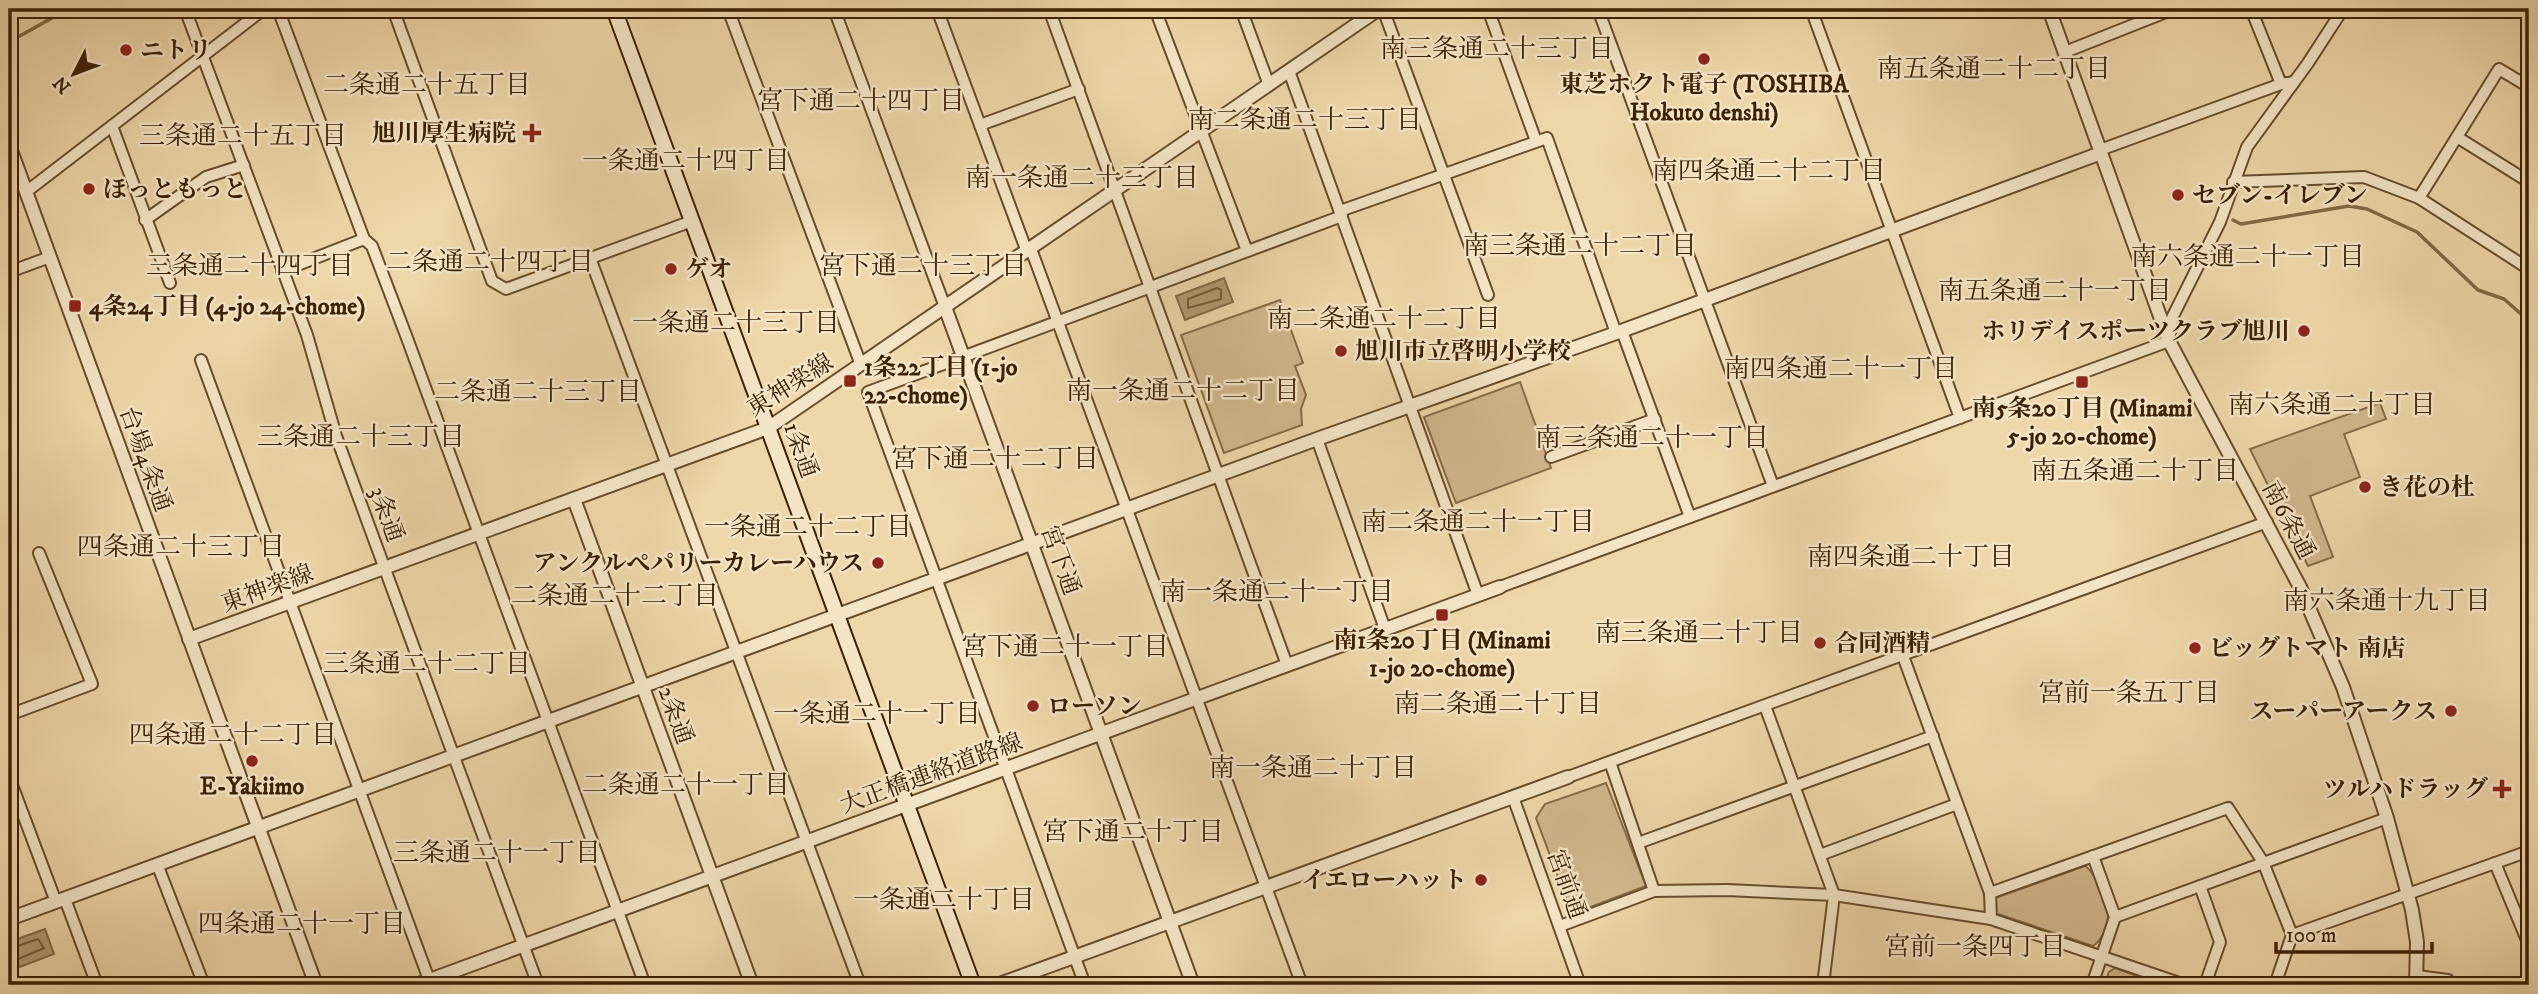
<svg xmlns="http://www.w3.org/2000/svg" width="2538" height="994" font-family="'IM FELL DW Pica','Noto Serif JP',serif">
	<rect width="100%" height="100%" fill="#eed7a8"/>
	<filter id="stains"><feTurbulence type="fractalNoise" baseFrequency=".00286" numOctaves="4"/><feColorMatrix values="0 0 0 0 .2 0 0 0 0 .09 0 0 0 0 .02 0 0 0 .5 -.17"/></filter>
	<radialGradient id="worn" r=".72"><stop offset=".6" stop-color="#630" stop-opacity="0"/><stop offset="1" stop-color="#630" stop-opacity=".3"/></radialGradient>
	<!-- green -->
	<g fill="#d0b88c" stroke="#866c48" stroke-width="2">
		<path d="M1280 300 1303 363 1295 366 1306 395 1301 409 1302 425 1224 453 1181 335Z"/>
		<path d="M1520 382 1551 468 1456 503 1424 417Z"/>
		<path d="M2380 403 2386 419 2344 434 2360 477 2310 496 2333 557 2308 566 2250 449Z"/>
		<path d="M1606 783 1646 886 1572 914 1536 818 1545 804Z"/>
		<path d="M2085 866C2094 871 2109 906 2108 917 2108 927 2101 941 2093 946L1995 913V898Z"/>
		<path d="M2115 968 2162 985H2104L2109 972Z"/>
	</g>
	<!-- water -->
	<g fill="#b19970" stroke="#826944" stroke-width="2">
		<path d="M1224 278 1233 302 1185 320 1176 296Z"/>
		<path d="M45 929 54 954 9 971V942Z"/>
	</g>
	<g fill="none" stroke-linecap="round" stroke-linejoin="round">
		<!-- shore -->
		<g stroke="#765d3a" stroke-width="2">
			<path d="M1217 288 1221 290V299L1188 308V299Z"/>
			<path d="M9 949 38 939 44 948 9 963"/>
		</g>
		<!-- stream -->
		<g stroke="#826944" stroke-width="3.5">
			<path d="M9 42 68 9"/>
			<path d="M2233 220 2241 224 2349 206 2367 209 2417 232 2478 290 2504 299 2529 321"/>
		</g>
		<defs>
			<g id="minor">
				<path d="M185 9 307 335 336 436 538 985"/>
				<path d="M278 9 364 239 372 246 407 338 645 985"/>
				<path d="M393 9 492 281 506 289 692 221"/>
				<path d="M728 9 861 365"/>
				<path d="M834 9 945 307"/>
				<path d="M937 9 1027 252"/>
				<path d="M1049 9 1287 665"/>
				<path d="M1155 9 1247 251"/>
				<path d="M1241 9 1269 85"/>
				<path d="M1383 9 1488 295"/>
				<path d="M1488 9 1536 141"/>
				<path d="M1598 9 1773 486"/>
				<path d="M2251 9 2281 84"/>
				<path d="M1814 17 1960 418"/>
				<path d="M2065 52 2166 12 2185 9"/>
				<path d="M1289 71 1478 595"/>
				<path d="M980 125 1079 89"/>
				<path d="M112 126 170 283"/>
				<path d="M2457 137 2529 182"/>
				<path d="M2100 150 2281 84 2294 82"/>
				<path d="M2233 182 2364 177 2419 198 2529 269"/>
				<path d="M26 192 264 9"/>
				<path d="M2419 198 2499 69 2529 87"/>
				<path d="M1340 211 1547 138 1616 333"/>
				<path d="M145 220 206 177 244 165"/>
				<path d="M1031 249 1302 985"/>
				<path d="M590 258 860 985"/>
				<path d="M282 271 364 239"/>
				<path d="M9 272 50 257"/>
				<path d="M1622 331 1690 517"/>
				<path d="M201 360 431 985"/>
				<path d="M1317 439 1385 629"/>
				<path d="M9 443V444"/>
				<path d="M1551 457 1655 419"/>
				<path d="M1500 587 2169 341 2172 318 2220 222 2247 147 2308 63 2343 9"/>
				<path d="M1903 656 1990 893 2228 808 2263 862 2292 935 2275 985"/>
				<path d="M1765 706 1834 895 1823 985"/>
				<path d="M9 715 92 684 39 553"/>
				<path d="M1610 762 1654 891"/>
				<path d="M9 777 56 902"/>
				<path d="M1568 777 2267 522"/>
				<path d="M1513 797 1580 985"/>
				<path d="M1638 843 1933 736"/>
				<path d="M1820 855 1957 804"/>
				<path d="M2495 863 2529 945"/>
				<path d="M157 864 204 985"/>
				<path d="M2200 886 2220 942 2205 985"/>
				<path d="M1990 893 1991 919"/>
				<path d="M65 899 97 985"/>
				<path d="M2115 917 2387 818"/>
				<path d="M1560 926 1654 891 1727 890 1834 895 1991 919 2185 985"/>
				<path d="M2292 935 2529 851"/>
				<path d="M2417 976 2448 980 2450 985"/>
				<path d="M1085 985 868 392 1342 216"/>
				<path d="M2092 985 2115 917 2093 856"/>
			</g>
			<g id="tertiary">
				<path d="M2049 9 2169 341 2300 587 2343 687 2387 818 2412 910 2417 942 2416 985"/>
				<path d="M9 145 316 985"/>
				<path d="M945 307 1193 985"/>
				<path d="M574 499 752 985"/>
				<path d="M189 639 768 428 1379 9"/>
				<path d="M9 919 1317 439 1616 333 2101 153"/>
				<path d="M416 985 1500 587"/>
				<path d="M997 985 1568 777"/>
			</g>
			<path id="secondary" d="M614 9 973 985"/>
		</defs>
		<!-- minor casing -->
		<use href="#minor" stroke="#684e2c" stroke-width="14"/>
		<!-- tertiary casing -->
		<use href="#tertiary" stroke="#684e2c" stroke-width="16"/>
		<!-- secondary casing -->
		<use href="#secondary" stroke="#3b2103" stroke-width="18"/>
		<!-- minor -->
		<use href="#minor" stroke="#f4e5c6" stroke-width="10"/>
		<!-- tertiary -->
		<use href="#tertiary" stroke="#f4e5c6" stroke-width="12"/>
		<!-- secondary -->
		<use href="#secondary" stroke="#f4e5c6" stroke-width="14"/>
	</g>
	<!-- markers -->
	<g fill="#8f2418" stroke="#f4e5c6" stroke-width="2.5">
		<circle cx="126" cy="50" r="7"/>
		<circle cx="1704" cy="59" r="7"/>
		<path d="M528.5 122.5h7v7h7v7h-7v7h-7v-7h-7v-7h7z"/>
		<circle cx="89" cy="189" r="7"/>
		<circle cx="2178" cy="195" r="7"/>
		<circle cx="671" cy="269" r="7"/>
		<rect x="68" y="299" width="14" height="14" rx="3.5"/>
		<circle cx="2304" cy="331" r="7"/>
		<circle cx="1341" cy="351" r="7"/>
		<rect x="843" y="374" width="14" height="14" rx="3.5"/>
		<rect x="2075" y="375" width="14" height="14" rx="3.5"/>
		<circle cx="2365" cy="487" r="7"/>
		<circle cx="878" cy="563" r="7"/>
		<rect x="1435" y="608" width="14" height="14" rx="3.5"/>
		<circle cx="1820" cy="643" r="7"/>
		<circle cx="2195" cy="648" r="7"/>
		<circle cx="1033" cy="706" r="7"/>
		<circle cx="2451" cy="711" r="7"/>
		<circle cx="252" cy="761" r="7"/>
		<path d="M2498.5 778.5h7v7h7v7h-7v7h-7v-7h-7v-7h7z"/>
		<circle cx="1481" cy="880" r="7"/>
	</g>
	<g text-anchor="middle" stroke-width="5" stroke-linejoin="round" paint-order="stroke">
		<!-- poi labels -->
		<g font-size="24" font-weight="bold" fill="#3b2103" stroke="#f4e5c6" text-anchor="start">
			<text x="140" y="58">ニトリ</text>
			<text x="1704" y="92" text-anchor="middle">東芝ホクト電子 (TOSHIBA<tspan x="1704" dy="28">Hokuto denshi)</tspan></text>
			<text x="516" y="141" text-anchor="end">旭川厚生病院</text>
			<text x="103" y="197">ほっともっと</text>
			<text x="2192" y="203">セブン-イレブン</text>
			<text x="685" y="277">ゲオ</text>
			<text x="89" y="314">4条24丁目 (4-jo 24-chome)</text>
			<text x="2290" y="339" text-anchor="end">ホリデイスポーツクラブ旭川</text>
			<text x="1355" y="359">旭川市立啓明小学校</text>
			<text x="864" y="375">1条22丁目 (1-jo<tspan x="864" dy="28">22-chome)</tspan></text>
			<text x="2082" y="416" text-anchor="middle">南5条20丁目 (Minami<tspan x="2082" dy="28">5-jo 20-chome)</tspan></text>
			<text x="2379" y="495">き花の杜</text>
			<text x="864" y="571" text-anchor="end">アンクルぺパリーカレーハウス</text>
			<text x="1442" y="648" text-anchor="middle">南1条20丁目 (Minami<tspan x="1442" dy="28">1-jo 20-chome)</tspan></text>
			<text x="1834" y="651">合同酒精</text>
			<text x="2209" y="656">ビッグトマト 南店</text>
			<text x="1047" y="714">ローソン</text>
			<text x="2437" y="719" text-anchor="end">スーパーアークス</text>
			<text x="252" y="794" text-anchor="middle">E-Yakiimo</text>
			<text x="2488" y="797" text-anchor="end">ツルハドラッグ</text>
			<text x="1467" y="888" text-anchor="end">イエローハット</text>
		</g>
		<!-- street labels -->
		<g font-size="24" fill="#3b2103" stroke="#f4e5c6">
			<text transform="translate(790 385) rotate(-32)" y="8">東神楽線</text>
			<text transform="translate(801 450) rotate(70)" y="8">1条通</text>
			<text transform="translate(146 459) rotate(70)" y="8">台場4条通</text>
			<text transform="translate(387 514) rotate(70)" y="8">3条通</text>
			<text transform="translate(2289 520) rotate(62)" y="8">南6条通</text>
			<text transform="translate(1061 560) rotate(70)" y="8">宮下通</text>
			<text transform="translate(267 588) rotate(-20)" y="8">東神楽線</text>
			<text transform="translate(676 715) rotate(70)" y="8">2条通</text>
			<text transform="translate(931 773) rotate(-20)" y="8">大正橋連絡道路線</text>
			<text transform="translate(1567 884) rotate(70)" y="8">宮前通</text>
		</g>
		<!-- neighbourhood labels -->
		<g font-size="26" fill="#3b2103" stroke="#f4e5c6">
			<text x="1497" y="57">南三条通二十三丁目</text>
			<text x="1994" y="77">南五条通二十二丁目</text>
			<text x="427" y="93">二条通二十五丁目</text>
			<text x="861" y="109">宮下通二十四丁目</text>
			<text x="1305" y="128">南二条通二十三丁目</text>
			<text x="243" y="144">三条通二十五丁目</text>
			<text x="686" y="169">一条通二十四丁目</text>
			<text x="1769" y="179">南四条通二十二丁目</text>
			<text x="1082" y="186">南一条通二十三丁目</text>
			<text x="1580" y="254">南三条通二十二丁目</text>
			<text x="2248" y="265">南六条通二十一丁目</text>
			<text x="490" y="270">二条通二十四丁目</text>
			<text x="250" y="274">三条通二十四丁目</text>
			<text x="923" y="274">宮下通二十三丁目</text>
			<text x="2055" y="299">南五条通二十一丁目</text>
			<text x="1384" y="327">南二条通二十二丁目</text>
			<text x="736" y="331">一条通二十三丁目</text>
			<text x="1841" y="377">南四条通二十一丁目</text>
			<text x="1183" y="399">南一条通二十二丁目</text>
			<text x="538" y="400">二条通二十三丁目</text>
			<text x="2332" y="413">南六条通二十丁目</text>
			<text x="361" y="445">三条通二十三丁目</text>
			<text x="1652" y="446">南三条通二十一丁目</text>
			<text x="995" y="467">宮下通二十二丁目</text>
			<text x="2135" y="479">南五条通二十丁目</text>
			<text x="1478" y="530">南二条通二十一丁目</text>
			<text x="808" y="535">一条通二十二丁目</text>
			<text x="181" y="555">四条通二十三丁目</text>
			<text x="1911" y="565">南四条通二十丁目</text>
			<text x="1277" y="600">南一条通二十一丁目</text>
			<text x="615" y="604">二条通二十二丁目</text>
			<text x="2387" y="609">南六条通十九丁目</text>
			<text x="1699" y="641">南三条通二十丁目</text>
			<text x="1065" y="655">宮下通二十一丁目</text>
			<text x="427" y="672">三条通二十二丁目</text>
			<text x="2129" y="701">宮前一条五丁目</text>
			<text x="1498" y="712">南二条通二十丁目</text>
			<text x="877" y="722">一条通二十一丁目</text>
			<text x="233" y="743">四条通二十二丁目</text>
			<text x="1313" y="776">南一条通二十丁目</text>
			<text x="686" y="793">二条通二十一丁目</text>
			<text x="1133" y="840">宮下通二十丁目</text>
			<text x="497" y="861">三条通二十一丁目</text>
			<text x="944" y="908">一条通二十丁目</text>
			<text x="302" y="932">四条通二十一丁目</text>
			<text x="1975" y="955">宮前一条四丁目</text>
		</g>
	</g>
	<!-- margin -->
	<rect width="2538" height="994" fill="none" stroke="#eed7a8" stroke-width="35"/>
	<rect x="10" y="10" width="2517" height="973" fill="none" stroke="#3b2103" stroke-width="3.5"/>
	<rect x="18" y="18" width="2503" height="959" fill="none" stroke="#3b2103" stroke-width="2"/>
	<!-- north arrow -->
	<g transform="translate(74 74) rotate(228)" stroke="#f4e5c6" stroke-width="5" paint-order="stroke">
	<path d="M0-5L12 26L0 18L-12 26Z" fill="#3b2103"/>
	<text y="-10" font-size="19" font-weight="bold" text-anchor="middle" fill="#3b2103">N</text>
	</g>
	<!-- scale -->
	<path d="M2276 942v10h156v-10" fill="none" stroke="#3b2103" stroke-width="3.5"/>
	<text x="2286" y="942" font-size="21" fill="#3b2103" stroke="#f4e5c6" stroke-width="5" paint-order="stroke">100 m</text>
	<rect width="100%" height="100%" filter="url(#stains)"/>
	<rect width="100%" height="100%" fill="url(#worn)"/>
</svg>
